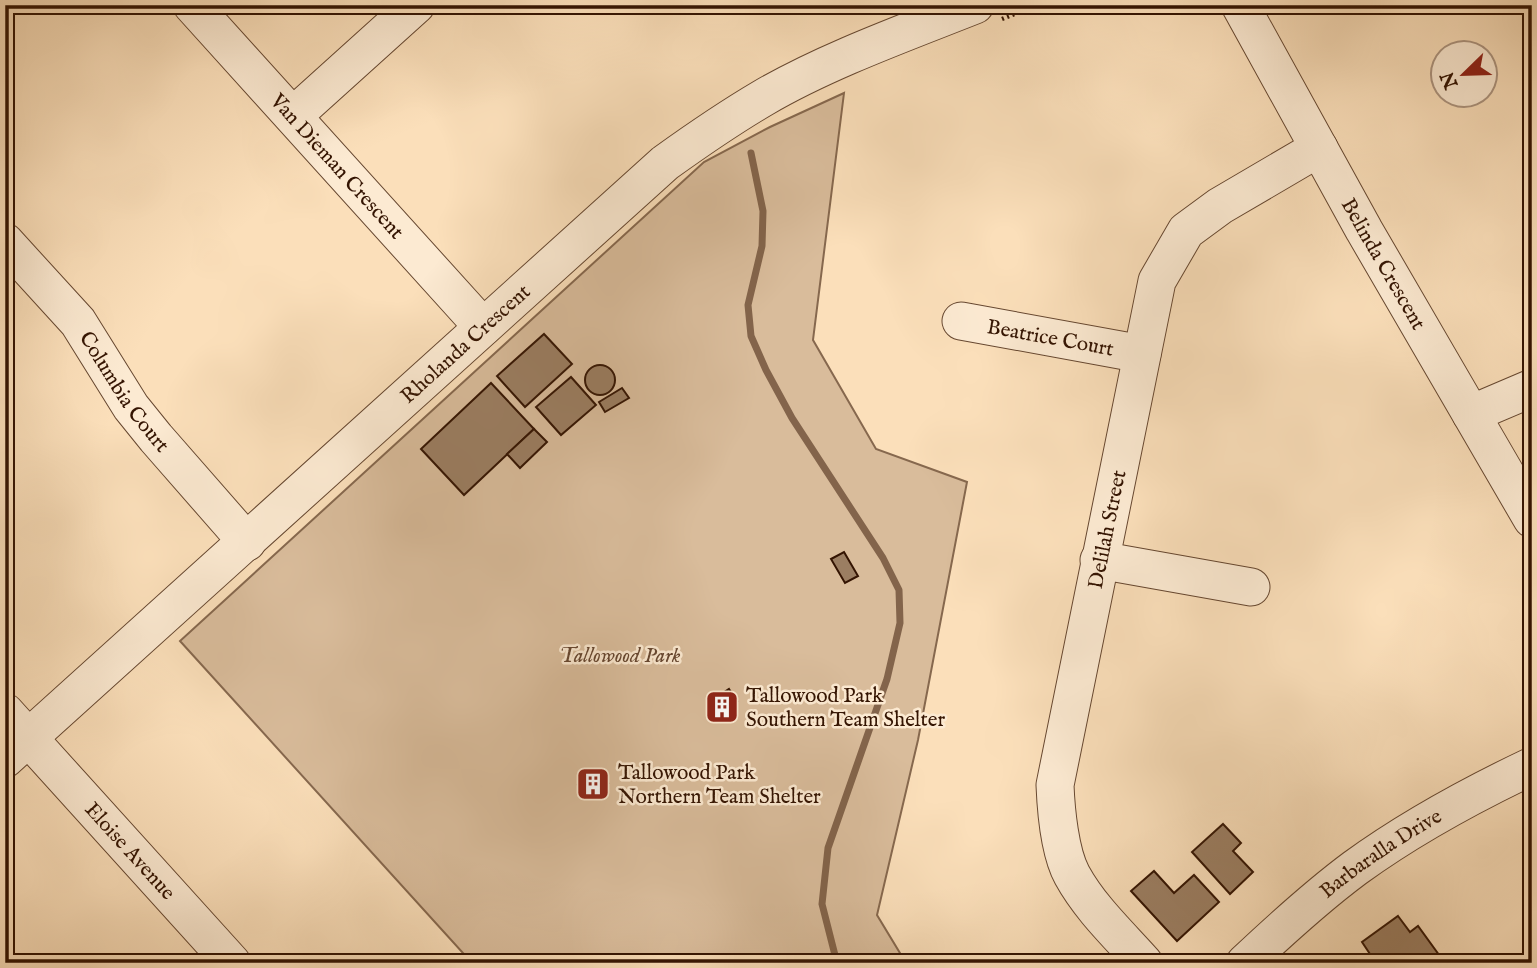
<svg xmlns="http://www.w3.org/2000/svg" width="1537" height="968" font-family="'IM FELL English',serif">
	<rect width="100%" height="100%" fill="#fbdfba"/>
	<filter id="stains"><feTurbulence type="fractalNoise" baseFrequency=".00286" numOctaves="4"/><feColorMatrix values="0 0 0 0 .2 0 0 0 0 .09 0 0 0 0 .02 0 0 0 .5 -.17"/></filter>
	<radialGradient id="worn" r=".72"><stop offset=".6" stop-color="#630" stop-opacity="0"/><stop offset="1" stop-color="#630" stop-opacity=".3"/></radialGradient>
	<!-- green -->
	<path fill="#d9bc9b" stroke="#86684e" stroke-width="2" d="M844 93 813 340 876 449 967 482 918 740 877 915 906 963H472L180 641 704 162 770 127Z"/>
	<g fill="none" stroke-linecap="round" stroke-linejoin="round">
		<!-- stream -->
		<path stroke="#83644b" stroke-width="7" d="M751 153 763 211 762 246 748 305 751 336 766 370 792 418 883 558 899 590 900 623 887 679 828 848 822 904 837 963"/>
	</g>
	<!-- building -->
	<g fill="#9b7e62" stroke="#341402" stroke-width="2">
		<path d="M544 334 572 364 525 407 497 376Z"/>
		<circle cx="600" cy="380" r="15"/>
		<path d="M571 377 596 405 561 435 536 407Z"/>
		<path d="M491 383 534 429 464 495 421 449Z"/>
		<path d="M622 388 629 398 605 412 599 402Z"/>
		<path d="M534 429 547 442 520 468 507 454Z"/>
		<path d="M844 552 858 576 845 583 831 559Z"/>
		<path d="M729 689 737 701 719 713 711 701Z"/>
		<path d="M600 772 608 783 585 797 578 785Z"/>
		<path d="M1223 824 1241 843 1233 851 1253 872 1230 894 1192 852Z"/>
		<path d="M1154 871 1174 893 1194 875 1219 902 1177 941 1131 891Z"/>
		<path d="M1398 916 1410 932 1418 926 1442 959 1437 963H1376L1362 942Z"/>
	</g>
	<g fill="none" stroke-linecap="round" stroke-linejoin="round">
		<defs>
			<g id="minor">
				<path id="s1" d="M192 5 483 327"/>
				<path id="s2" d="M1240 5 1364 230 1532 519"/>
				<path d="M293 116 416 5"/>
				<path id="s3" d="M5 242 78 322 131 407 156 438 247 542"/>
				<path id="s4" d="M961 321 1142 354"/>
				<path d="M1471 414 1532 388"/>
				<path d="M1099 560 1251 587"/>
				<path id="s5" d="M5 712 232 963"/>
				<path id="s6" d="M5 759 665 163C697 140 729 118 763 98 826 61 907 32 975 5"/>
				<path id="s7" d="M1144 963C1119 935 1090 908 1072 875 1060 853 1056 810 1055 785L1157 281 1186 231 1220 206 1319 148"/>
				<path id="s8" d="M1245 963C1280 930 1316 897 1355 868 1410 828 1471 795 1532 766"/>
			</g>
		</defs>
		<!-- minor casing -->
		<use href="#minor" stroke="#664730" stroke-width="39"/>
		<!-- path -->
		<path stroke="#341402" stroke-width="4.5" stroke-dasharray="2 3.5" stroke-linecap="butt" d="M1002 19 1037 5"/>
		<!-- minor -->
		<use href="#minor" stroke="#fcead2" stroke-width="37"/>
	</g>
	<!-- icons -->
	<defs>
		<symbol id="building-square" viewBox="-11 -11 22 22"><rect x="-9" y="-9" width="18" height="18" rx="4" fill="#8f2418" stroke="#fcead2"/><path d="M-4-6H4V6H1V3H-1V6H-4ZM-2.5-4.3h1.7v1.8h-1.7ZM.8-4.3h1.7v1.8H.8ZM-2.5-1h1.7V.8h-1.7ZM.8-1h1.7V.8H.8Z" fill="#fff"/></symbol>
	</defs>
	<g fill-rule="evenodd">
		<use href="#building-square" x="703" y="688" width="38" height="38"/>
		<use href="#building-square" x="574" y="765" width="38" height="38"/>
	</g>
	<g text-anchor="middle" stroke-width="5" stroke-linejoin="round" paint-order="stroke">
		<!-- street labels -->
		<g font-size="21" fill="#341402" stroke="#fcead2">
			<text dy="7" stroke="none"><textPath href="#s1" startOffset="217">Van Dieman Crescent</textPath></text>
			<text dy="7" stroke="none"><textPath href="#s2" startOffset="296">Belinda Crescent</textPath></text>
			<text dy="7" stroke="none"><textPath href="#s4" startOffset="91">Beatrice Court</textPath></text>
			<text dy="7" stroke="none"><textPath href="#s6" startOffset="620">Rholanda Crescent</textPath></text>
			<text dy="7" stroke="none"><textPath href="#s3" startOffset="192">Columbia Court</textPath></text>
			<text dy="7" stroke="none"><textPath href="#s7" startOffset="467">Delilah Street</textPath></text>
			<text dy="7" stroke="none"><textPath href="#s5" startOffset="187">Eloise Avenue</textPath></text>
			<text dy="7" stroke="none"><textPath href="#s8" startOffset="175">Barbaralla Drive</textPath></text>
		</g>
		<!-- park labels -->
		<g font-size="21" font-style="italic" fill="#664630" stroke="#fcead2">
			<text x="620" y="662">Tallowood Park</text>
		</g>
		<!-- poi labels -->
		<g font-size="21" fill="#341402" stroke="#fcead2" text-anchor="start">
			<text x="746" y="702">Tallowood Park<tspan x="746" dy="24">Southern Team Shelter</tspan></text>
			<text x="618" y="779">Tallowood Park<tspan x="618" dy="24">Northern Team Shelter</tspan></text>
		</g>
	</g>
	<!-- margin -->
	<rect width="1537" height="968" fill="none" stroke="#fbdfba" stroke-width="28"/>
	<rect x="7" y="7" width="1523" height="954" fill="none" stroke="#341402" stroke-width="3.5"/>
	<rect x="14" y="14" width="1509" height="940" fill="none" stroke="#341402" stroke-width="2"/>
	<!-- north arrow -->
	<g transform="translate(1464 74) rotate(247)"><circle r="33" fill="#fcead2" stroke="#ac947f" stroke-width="2"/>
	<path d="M0-5L12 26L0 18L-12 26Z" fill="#8f2418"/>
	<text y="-10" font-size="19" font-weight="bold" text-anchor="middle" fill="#341402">N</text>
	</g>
	<rect width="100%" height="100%" filter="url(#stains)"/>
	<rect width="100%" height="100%" fill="url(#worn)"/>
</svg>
